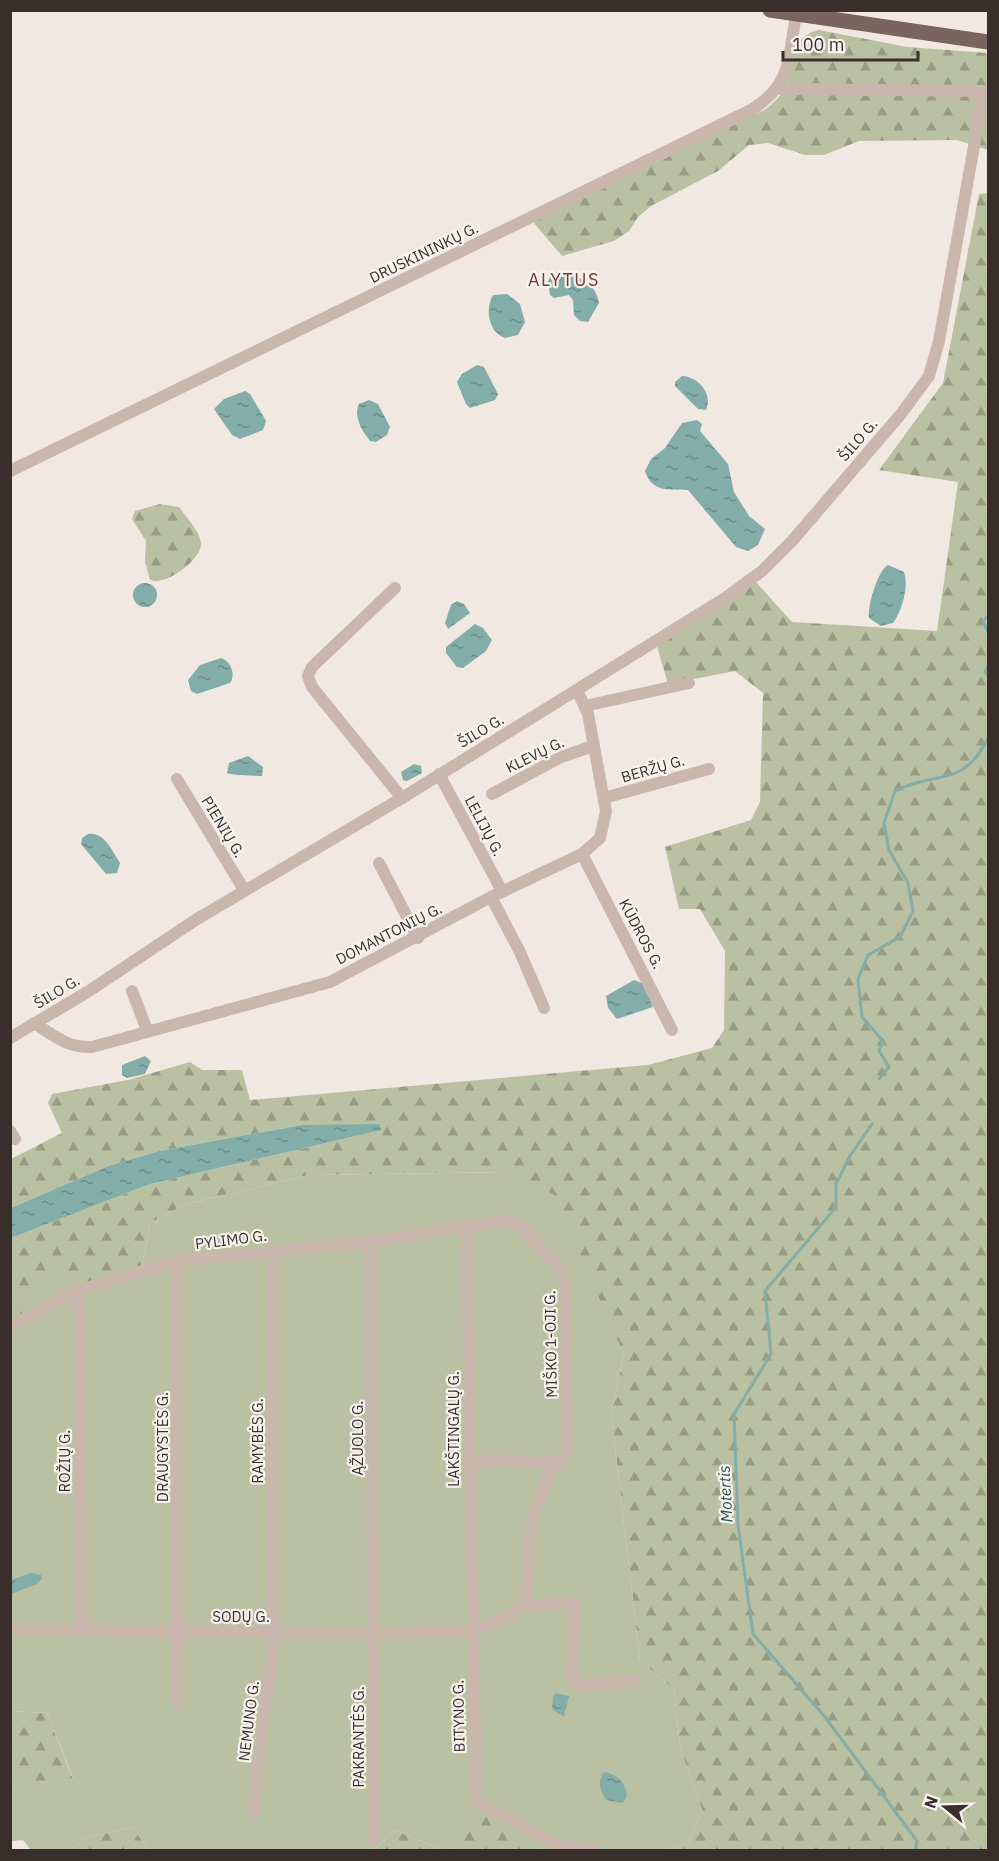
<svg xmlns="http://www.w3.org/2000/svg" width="999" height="1861" font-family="'IBM Plex Sans',sans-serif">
	<defs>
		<pattern id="forest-firs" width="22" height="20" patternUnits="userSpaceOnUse" patternTransform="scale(1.5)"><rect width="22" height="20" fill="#bac0a2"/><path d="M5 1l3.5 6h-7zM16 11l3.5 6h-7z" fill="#989c84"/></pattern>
		<pattern id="water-ripples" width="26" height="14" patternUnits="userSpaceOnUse" patternTransform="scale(1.5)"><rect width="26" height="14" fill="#83ada9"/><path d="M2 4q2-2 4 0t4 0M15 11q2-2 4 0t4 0" fill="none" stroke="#6c8d8a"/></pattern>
	</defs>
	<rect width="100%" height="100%" fill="#f2e8e2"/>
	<!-- forest -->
	<g fill="url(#forest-firs)">
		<path d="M819 30 907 47 988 53V150L957 140 859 141 824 155H805L768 143 749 145 718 171 651 206 638 217 629 231 614 241 562 256 533 222 766 109C775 102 783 94 787 83 795 61 791 36 819 30Z"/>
		<path d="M988 193V1850H668L688 1843 702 1810 680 1747 674 1690 640 1660 611 1414 624 1354 508 1172 309 1175 187 1204 150 1223 142 1265 72 1290 11 1320V1238L150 1184 382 1130 302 1125 159 1151 108 1166 11 1208V1159L62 1133 48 1103 52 1094 128 1080 190 1062 202 1070H242L250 1100 648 1065 712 1048 724 1030 725 951 700 909H679L665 847 751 820 760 802 763 693 735 671 668 684 656 643 755 581 792 622 937 631 958 482 879 470 943 383 979 194Z"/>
		<path d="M160 504 179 507C187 518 199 530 201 543 203 558 166 587 150 580L145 562 146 541 132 519 135 511Z"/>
		<path d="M11 1711 47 1713 73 1779 11 1789Z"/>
		<path d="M482 1811 545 1850H453Z"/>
		<path d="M133 1827 148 1850H82L77 1840Z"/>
		<path d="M395 1830 442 1850H374Z"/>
	</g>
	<!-- green -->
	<path fill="#bac0a2" d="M509 1172 553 1194 624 1354 611 1414 640 1660 674 1690 680 1747 702 1810 688 1843 668 1850H545L482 1812 453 1850H442L395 1830 374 1850H148L133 1827 77 1840 82 1850H31L23 1840 11 1841V1789L73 1778 47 1713 11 1711 10 1320 22 1313 19 1297 57 1273 72 1290 142 1265 150 1223 187 1204 309 1175Z"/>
	<!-- water -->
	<g fill="url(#water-ripples)">
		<path d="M557 274C578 275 595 281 599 303L588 322 580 321 574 315 573 300 569 295 554 298 550 295 548 281 552 275Z"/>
		<path d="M507 294 520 304 525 322 518 335 505 338C488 332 485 309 493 295Z"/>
		<path d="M477 365 484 367 498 394 495 400 470 408 466 404 457 382 462 374Z"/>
		<path d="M682 376C699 377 713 394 706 410L698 409 675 386V382Z"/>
		<path d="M245 391 250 394 266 421 263 430 240 439 232 435 214 409 224 399Z"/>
		<path d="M369 400 378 404 390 427 387 435 376 442 370 441C362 431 353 416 359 404Z"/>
		<path d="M697 420 702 424 700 431 728 464 734 492 749 516 765 529 758 545 748 551 736 547 688 490C669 489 652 493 645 471L651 459 665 448 682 423Z"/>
		<path d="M888 565 904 572C909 587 902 610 893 623L881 626 869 618C867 606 878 570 888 565Z"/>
		<circle cx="145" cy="595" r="12"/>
		<path d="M457 601 464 604 470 613 448 629 445 623 451 605Z"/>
		<path d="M475 624 483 628 492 640 486 651 463 668 457 667 446 653V647Z"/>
		<path d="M221 658C231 661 236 675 230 683L197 694 191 691 188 680 200 665Z"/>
		<path d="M248 756 263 767 262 776C256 776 230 775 227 773L229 763Z"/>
		<path d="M414 764 421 766 422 773 407 781 403 780 401 772Z"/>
		<path d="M88 834C105 832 112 851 120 863L117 873 106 874 81 844 82 838Z"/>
		<path d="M634 980 644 984 653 1007 617 1019 608 1008 606 996Z"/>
		<path d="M145 1056 151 1061 145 1074 127 1078 122 1075V1065Z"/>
		<path d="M379 1124 382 1130 150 1184 11 1238V1208L108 1166 159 1151 302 1125Z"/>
		<path d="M31 1573 41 1575 42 1579 37 1584 11 1594V1580Z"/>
		<path d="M556 1693 569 1696 564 1717 552 1709 553 1696Z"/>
		<path d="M604 1772C618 1775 625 1781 627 1796L623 1803 606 1800C600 1790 597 1783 604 1772Z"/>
	</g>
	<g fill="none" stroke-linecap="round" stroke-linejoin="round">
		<!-- stream -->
		<g stroke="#83ada9" stroke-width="3">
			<path d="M988 616 983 621 988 632"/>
			<path d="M988 666 985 672 988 676"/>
			<path d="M879 1079 889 1067 879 1051 883 1041 862 1017 858 979 868 955 900 937 913 911 908 883 889 850 884 823 895 791C936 770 963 789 988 738"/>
			<path d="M872 1124 850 1156 836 1184V1207L765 1291 771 1354 734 1414 738 1525 753 1634 825 1717 917 1841 916 1850"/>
		</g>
		<!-- minor -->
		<g stroke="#c9b7ae" stroke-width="12">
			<path d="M10 471 751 110C792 85 788 59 796 15"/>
			<path d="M395 588 312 667 308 676 312 687 402 798"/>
			<path d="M585 706 689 683"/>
			<path d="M439 774 502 891"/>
			<path d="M177 779 244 890"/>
			<path d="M492 794 561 757 593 746"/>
			<path d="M604 798 709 769"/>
			<path d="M582 854 672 1030"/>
			<path d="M379 863 418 938"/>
			<path d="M491 897 520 952 544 1008"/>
			<path d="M132 991 147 1030"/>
			<path d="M34 1023C54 1036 68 1048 92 1047L330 982 491 897 582 854 600 838 606 811 588 714 577 690"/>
			<path d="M10 1038 89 991 197 919 402 798 725 598 762 571 792 541 901 414 929 376 939 341 978 124 982 91 778 89"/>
			<path d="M10 1131 15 1139"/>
			<path d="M467 1227 476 1801 557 1845 593 1850"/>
			<path d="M371 1242 374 1841"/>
			<path d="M177 1261 178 1703"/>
			<path d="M73 1292 79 1303 81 1630"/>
			<path d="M10 1327 73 1292 177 1261 371 1242 507 1220 518 1224 563 1271 566 1287 567 1452 560 1462 488 1460 469 1464"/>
			<path d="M524 1605 534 1513 554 1462"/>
			<path d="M10 1630 374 1633 472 1631 508 1617 524 1605 573 1603 572 1677 578 1685 635 1681"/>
			<path d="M253 1813 274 1632 273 1250"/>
		</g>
		<!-- major -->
		<path stroke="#79645e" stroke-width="15" d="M770 10 988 42"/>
	</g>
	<g text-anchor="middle" stroke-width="4.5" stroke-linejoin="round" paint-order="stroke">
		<!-- street labels -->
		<g font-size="15" fill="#392e2c" stroke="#f9f3ee">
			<text transform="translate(424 253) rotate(-26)" y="5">DRUSKININKŲ G.</text>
			<text transform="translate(858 440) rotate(-49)" y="5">ŠILO G.</text>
			<text transform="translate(481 731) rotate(-31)" y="5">ŠILO G.</text>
			<text transform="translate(535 755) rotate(-26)" y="5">KLEVŲ G.</text>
			<text transform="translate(653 769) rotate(-16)" y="5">BERŽŲ G.</text>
			<text transform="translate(484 826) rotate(62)" y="5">LELIJŲ G.</text>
			<text transform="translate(223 827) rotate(59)" y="5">PIENIŲ G.</text>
			<text transform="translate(389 934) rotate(-27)" y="5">DOMANTONIŲ G.</text>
			<text transform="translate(641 934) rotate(62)" y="5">KŪDROS G.</text>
			<text transform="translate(57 992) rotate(-31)" y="5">ŠILO G.</text>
			<text transform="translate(231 1240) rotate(-7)" y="5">PYLIMO G.</text>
			<text transform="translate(551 1344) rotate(-91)" y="5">MIŠKO 1-OJI G.</text>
			<text transform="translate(454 1429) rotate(-90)" y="5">LAKŠTINGALŲ G.</text>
			<text transform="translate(358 1438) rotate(-90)" y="5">ĄŽUOLO G.</text>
			<text transform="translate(258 1441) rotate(-90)" y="5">RAMYBĖS G.</text>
			<text transform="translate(163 1447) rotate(-90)" y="5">DRAUGYSTĖS G.</text>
			<text transform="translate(65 1461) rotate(-90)" y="5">ROŽIŲ G.</text>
			<text x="241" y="1622">SODŲ G.</text>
			<text transform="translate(459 1716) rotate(-91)" y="5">BITYNO G.</text>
			<text transform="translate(249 1721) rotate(-83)" y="5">NEMUNO G.</text>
			<text transform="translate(359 1737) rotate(-90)" y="5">PAKRANTĖS G.</text>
		</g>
		<!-- water labels -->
		<g font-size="16" font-style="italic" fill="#245754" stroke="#f9f3ee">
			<text transform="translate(725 1494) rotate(-93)" y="6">Motertis</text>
		</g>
		<!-- quarter labels -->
		<g font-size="18" letter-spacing="1.5" fill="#81342b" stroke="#f9f3ee">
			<text x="564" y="286">ALYTUS</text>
		</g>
	</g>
	<!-- border -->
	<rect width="999" height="1861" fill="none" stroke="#392e2c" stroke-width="24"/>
	<!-- north arrow -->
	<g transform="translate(945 1807) rotate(289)" stroke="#f9f3ee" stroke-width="4.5" paint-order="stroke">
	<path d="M0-4.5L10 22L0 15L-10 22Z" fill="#392e2c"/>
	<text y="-9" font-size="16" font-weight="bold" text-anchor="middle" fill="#392e2c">N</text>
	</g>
	<!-- scale -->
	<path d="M783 51v9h135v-9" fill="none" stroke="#392e2c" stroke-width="3"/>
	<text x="792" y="51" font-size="18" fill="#392e2c" stroke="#f9f3ee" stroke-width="4.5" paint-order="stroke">100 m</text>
</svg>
